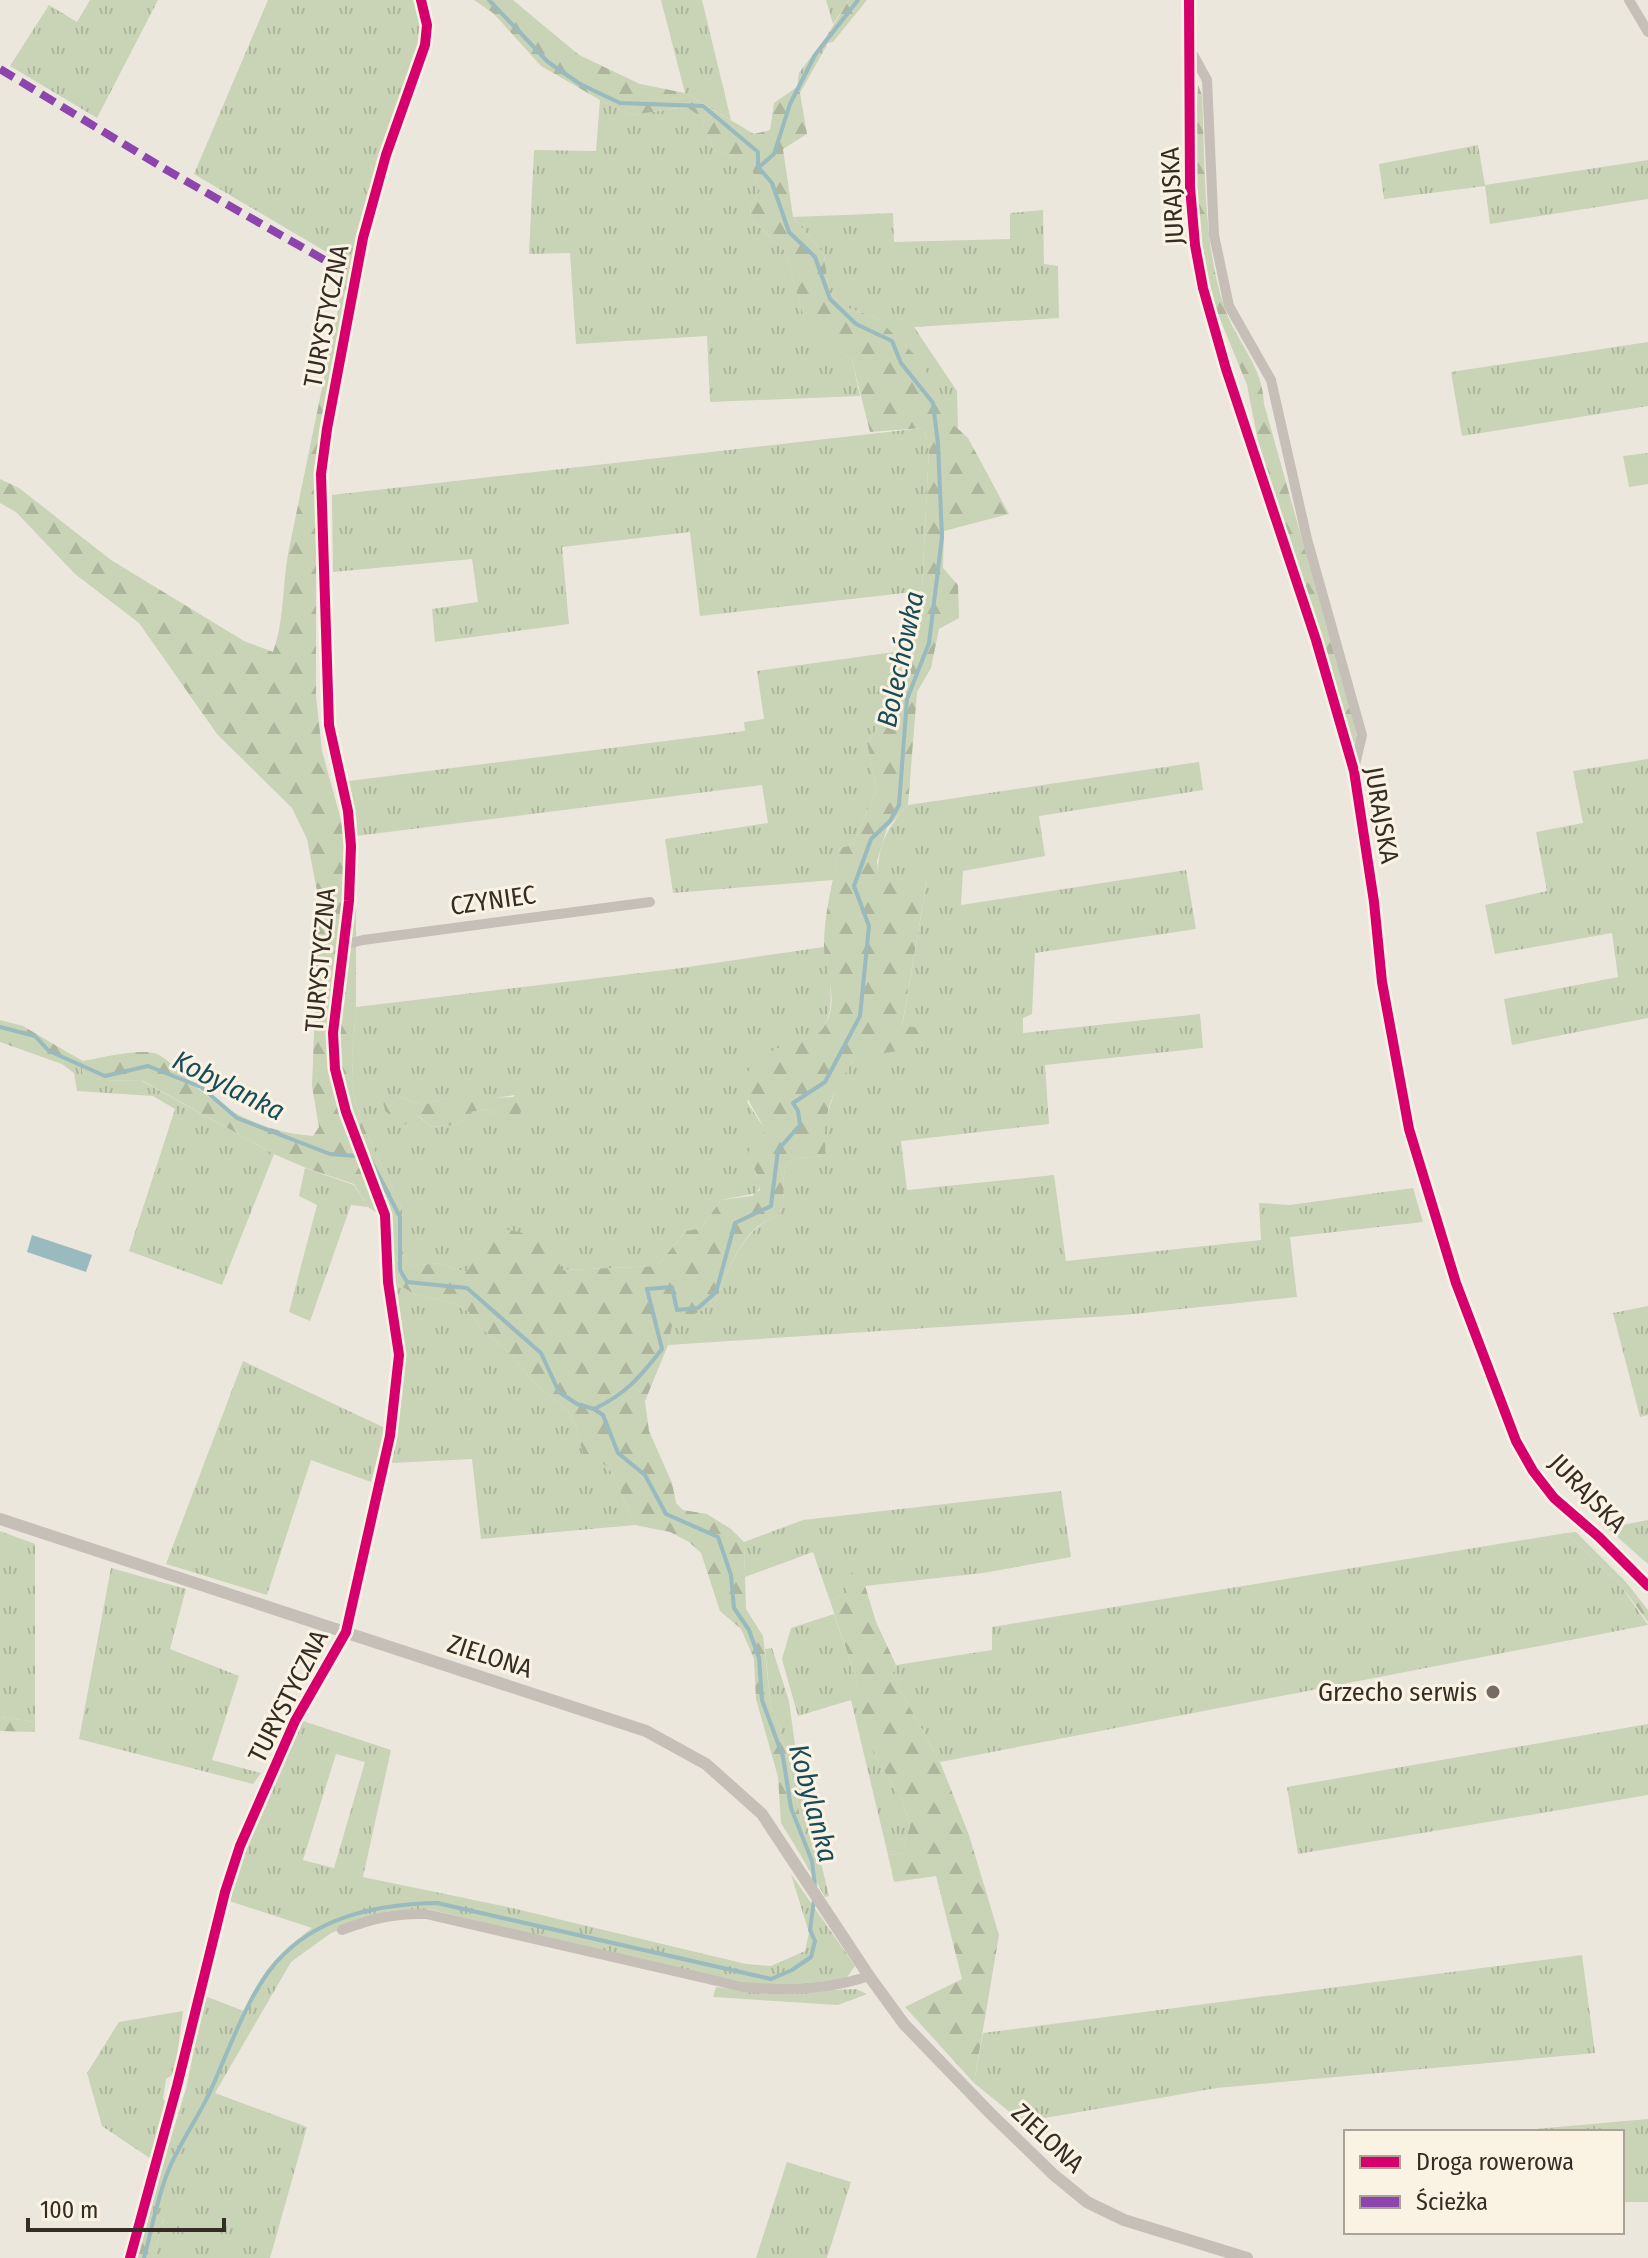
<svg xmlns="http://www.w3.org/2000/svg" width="1648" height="2258" font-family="'Fira Sans Condensed',sans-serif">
	<defs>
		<pattern id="grass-tufts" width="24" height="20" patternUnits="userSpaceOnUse" patternTransform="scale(2)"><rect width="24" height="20" fill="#c9d3b6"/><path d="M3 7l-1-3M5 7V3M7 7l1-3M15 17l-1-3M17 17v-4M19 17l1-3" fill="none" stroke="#adb59c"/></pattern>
		<pattern id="forest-firs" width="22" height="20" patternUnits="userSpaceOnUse" patternTransform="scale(2)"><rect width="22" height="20" fill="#c9d3b6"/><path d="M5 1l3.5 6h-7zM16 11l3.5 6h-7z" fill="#adb59c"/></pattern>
	</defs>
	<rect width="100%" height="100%" fill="#ece7dd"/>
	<!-- grass -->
	<g fill="url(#grass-tufts)" fill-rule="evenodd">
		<path d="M90 0H158L97 118 10 66 49 5 77 22Z"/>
		<path d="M268 0H413L421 11V37L417 58 375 177 352 265 343 315H337L343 278 340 260 194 174Z"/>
		<path d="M661 0H702L731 120 685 93Z"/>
		<path d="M826 0H849L833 24Z"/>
		<path d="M826 37 833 42 828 43 800 93 797 87 799 73Z"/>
		<path d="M600 100 632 115 686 107 700 116 714 151C744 159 751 160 760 191L750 207 751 219 785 251 807 328 852 360 860 396 710 402 707 336 576 344 570 253 529 254 534 150 596 151Z"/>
		<path d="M1478 145 1485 185 1648 160V199L1490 224 1485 186 1384 199 1379 164Z"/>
		<path d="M1043 210 1044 264 1058 266 1059 318 914 327 957 391 958 430 947 419 921 362 877 318 845 307 829 292 824 254 793 217 893 213 894 242 1010 239V213Z"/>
		<path d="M1648 342V406L1462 436 1451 372Z"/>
		<path d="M923 428 929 447 922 591 700 616 690 532 562 547 569 624 435 642 432 609 478 602 472 559 333 572 332 495Z"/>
		<path d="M1648 453V484L1629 487 1623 456Z"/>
		<path d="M909 650 906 664 884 688 880 724 867 743 877 790 852 845 840 848 833 880 673 893 665 839 768 823 762 785 356 836 346 789 349 781 745 731 744 722 764 719 757 671Z"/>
		<path d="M1648 759V1018L1512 1045 1504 999 1618 977 1612 933 1495 954 1485 905 1547 891 1536 832 1583 823 1573 771Z"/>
		<path d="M1199 762 1203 790 1039 816 1045 856 963 871 961 905 1186 870 1196 929 1035 953 1032 1014 1023 1018V1033L1200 1014 1203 1048 1045 1065 1049 1124 901 1141 907 1190 1054 1175 1066 1261 1261 1240 1259 1203 1290 1205 1413 1188 1423 1222 1290 1237 1297 1297 1124 1315 668 1345 672 1325 715 1303C726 1276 736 1245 759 1226 765 1221 775 1219 779 1212 788 1198 780 1178 787 1163L800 1158 826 1156 823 1127 837 1085 855 1058 902 1027 927 881H878C877 846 886 829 908 805Z"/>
		<path d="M824 947C829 980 844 1028 802 1044 794 1047 784 1047 776 1049L747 1102 764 1128V1134C740 1157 752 1158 760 1185L757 1193 721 1200 701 1228 686 1231 657 1266 562 1270 486 1236 476 1260 466 1272 438 1263 413 1266 406 1260 402 1250V1209L363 1126 354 1097 352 1061 356 1007 674 969ZM394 1095 423 1105 445 1098 485 1099 515 1095 496 1115 487 1109 470 1112C461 1127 447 1126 431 1127Z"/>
		<path d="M67 1052 83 1061 82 1073 101 1080 142 1081 274 1154 222 1285 129 1251 175 1109 153 1096 77 1091 74 1073 62 1064Z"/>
		<path d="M305 1168 354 1185 368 1207 351 1205 310 1321 289 1312 317 1205 299 1196Z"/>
		<path d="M396 1283 414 1294 455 1304 469 1312 481 1328 511 1354 532 1381 568 1411 576 1426 584 1457 605 1465 612 1473 635 1525 481 1539 472 1459 391 1463 406 1356Z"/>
		<path d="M1648 1306V1415L1640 1417 1613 1313Z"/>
		<path d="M243 1361 385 1428 371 1482 311 1460 267 1595 166 1564Z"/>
		<path d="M1061 1491 1071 1557 983 1573 865 1586 859 1570 851 1573 849 1592 830 1601 813 1552 745 1577 744 1542 803 1520Z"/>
		<path d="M1648 1520V1564L1607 1528Z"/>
		<path d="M0 1531 35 1544V1722L0 1717Z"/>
		<path d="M1566 1533 1619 1583 1648 1625 940 1762 892 1675 896 1665 992 1650V1627Z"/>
		<path d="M111 1568 186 1589 170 1649 239 1676 212 1760 261 1773 253 1784 79 1739Z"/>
		<path d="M834 1614 856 1678 858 1698 874 1755 902 1800 910 1827 904 1843 906 1853 888 1855 851 1700 798 1716 782 1659 791 1628Z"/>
		<path d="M772 1648 789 1701 798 1767 829 1896 825 1897 794 1844 805 1836 780 1728 771 1707 765 1649Z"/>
		<path d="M303 1721 391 1750 363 1877 512 1908 746 1964 771 1966 805 1951 809 1933 791 1874 855 1966 845 1980 763 1986 638 1960 428 1909 389 1911 331 1933 291 1962 215 2093 307 2127 270 2258H153L164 2219 147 2215 186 2089 205 1996 244 2011C261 1972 278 1954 312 1928L226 1900 243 1851ZM336 1754 365 1762 334 1868 303 1860Z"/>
		<path d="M1648 1724V1795L1298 1854 1287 1787Z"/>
		<path d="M1582 1955 1595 2053 1217 2088 1022 2122 974 2083 983 2033Z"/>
		<path d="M716 1987 760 1993 856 1989 867 1994 838 2005 713 1997Z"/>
		<path d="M183 2011 175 2073 166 2079 163 2099 167 2104 157 2153 151 2159 102 2126 87 2073 119 2022Z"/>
		<path d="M1648 2119V2202H1622V2132H1500Z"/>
		<path d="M787 2162 851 2182 827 2258H756Z"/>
	</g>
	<!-- forest -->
	<g fill="url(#forest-firs)">
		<path d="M474 0H513L579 55 640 84 685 93 754 134 770 130 774 103 797 87 800 93 807 134 783 149 793 217 824 254 829 292 845 307 877 318 922 362 947 419 968 438 1009 514 944 531 943 568 958 585 959 618 939 629 931 668 917 692 908 805 887 828 877 861 879 881 927 880 902 1026 926 1028 927 1046 855 1058C831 1093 822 1114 826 1156L800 1158 787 1163C780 1178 788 1198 779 1212 775 1219 765 1221 758 1226 736 1245 726 1276 715 1303L672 1326 668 1345 645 1401 649 1431 672 1483 676 1503 683 1510 707 1514 731 1529 744 1542 746 1609 763 1636 771 1707 780 1728 805 1837 794 1844 781 1823 778 1777 756 1699 754 1659 741 1629 720 1611 701 1553 689 1542 670 1532 635 1525 612 1473 605 1465 584 1458 576 1426 568 1411 532 1381 511 1354 481 1328 469 1312 455 1304 414 1294 396 1283 390 1250 389 1211 377 1213 368 1207 354 1184 306 1168 274 1154 143 1081 101 1080 82 1073 83 1061C102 1058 139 1048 157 1054 167 1058 186 1078 195 1086 229 1114 269 1133 313 1136L319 1127 312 1086 319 901 307 839 292 808 217 734 139 623 75 574 16 512 0 503V479L19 488 111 560 244 641 273 652C285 619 282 583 289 549 305 471 321 393 337 315H343L316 483V696L322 751 341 820 356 836V1007L352 1061 354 1097 363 1126 402 1209V1250L406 1260 413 1266 438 1263 466 1272C476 1261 478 1250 485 1238 497 1219 534 1238 551 1243L562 1270 657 1266 686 1231 701 1228 721 1200 752 1196 760 1190 757 1175 748 1156 750 1147 764 1134C764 1116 741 1104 746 1077 748 1066 767 1052 777 1049 799 1040 816 1046 828 1019 838 995 824 971 824 946 824 914 833 879 840 848L852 845 877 790 867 743 880 724 884 688 906 663 922 591 929 447 923 428 870 432 852 360 807 329 785 251 751 219 750 207 760 191C751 160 743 159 714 151L700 116 686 107 632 115 600 100 541 66 493 13Z"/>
		<path d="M849 0H867L833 42 826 37Z"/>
		<path d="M1198 85 1202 95C1205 160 1203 248 1225 309 1237 343 1263 366 1264 404L1355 728 1357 738 1352 746 1317 624 1258 441 1247 385 1207 287 1193 187Z"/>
		<path d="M0 1020 23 1026 67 1052 62 1064 0 1042Z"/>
		<path d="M394 1095 423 1105 445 1098 521 1097 523 1103 516 1130H504L496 1115 487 1109 470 1112C461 1127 447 1126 431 1127L419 1116 404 1125 385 1111 383 1101Z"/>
		<path d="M1576 1532 1626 1582 1648 1610V1622L1619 1583 1566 1533Z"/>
		<path d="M860 1569 876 1622 896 1665 892 1675 940 1762 969 1835 999 1935 974 2083 905 2007 962 1979 936 1876 894 1882 888 1855 905 1853 904 1843 910 1827 902 1800 874 1755 857 1698 856 1678 830 1601 848 1592 851 1573Z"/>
		<path d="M0 1717 35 1722V1732L0 1731Z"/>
		<path d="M147 2215 164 2218 153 2258H136Z"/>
	</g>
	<!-- water -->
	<path fill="#99babe" d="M32 1235 92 1255 86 1272 27 1252Z"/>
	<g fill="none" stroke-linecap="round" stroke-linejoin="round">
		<!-- stream -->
		<g stroke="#99babe" stroke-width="4">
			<path d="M489 0 548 62 580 84 620 103 703 106 758 152V167L772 183 789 232 815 257 830 299 856 324 892 341 901 363 933 403 938 444 942 537 929 643 907 699 899 805 890 821 871 839 854 886 869 926 860 1016 825 1082 793 1103 798 1111 800 1125 778 1150 771 1206 735 1223 716 1292 698 1308 677 1310 672 1287 647 1289 662 1349C640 1377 626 1394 594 1409"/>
			<path d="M759 167 774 154 790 104 815 55 858 0"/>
			<path d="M0 1027 35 1036 49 1051 105 1076 148 1066 201 1087 237 1118 330 1154 356 1156"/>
			<path d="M368 1155 400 1217V1270L407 1282 467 1288 541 1353 559 1392 577 1404 594 1409 603 1415 618 1453 645 1475 666 1514 718 1537 731 1575 734 1608 749 1630 759 1658 762 1700 783 1757 791 1808 812 1861 815 1887"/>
			<path d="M144 2258C152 2229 157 2197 169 2169 180 2143 197 2119 209 2094 229 2051 250 1986 284 1954 325 1914 383 1904 437 1903L771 1979 792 1970 811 1957 815 1941 810 1930 814 1900"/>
		</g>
		<!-- minor -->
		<g stroke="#c5bfb7" stroke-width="10">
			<path d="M1629 0 1648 32"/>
			<path d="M1191 51 1207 80 1214 235 1229 306 1271 380 1307 539 1362 735 1354 769"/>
			<path d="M343 945 363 940 650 902"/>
			<path d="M342 1930C371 1919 394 1913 426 1914L743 1987C786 1991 828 1990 869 1976"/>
			<path d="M177 2086 212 1939 240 1846 295 1721 346 1632 390 1436 399 1355 388 1282 385 1215 346 1112 335 1069 333 1033 349 901 351 846 348 811 329 725 321 474 327 429 363 238 386 155 425 45 427 25 421 0"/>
		</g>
		<!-- tertiary -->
		<g stroke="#c5bfb7" stroke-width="12">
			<path d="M1189 0 1190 187 1195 245 1203 288 1226 369 1316 640 1354 771 1374 902 1382 982 1409 1129 1456 1283 1516 1441 1533 1471 1554 1498 1599 1537 1648 1586"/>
			<path d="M0 1519 646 1731 706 1764 762 1814 869 1976 904 2024 990 2113 1054 2175 1087 2202 1124 2220 1247 2258"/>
		</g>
		<!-- quiet -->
		<path stroke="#8e44ad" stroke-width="8" stroke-dasharray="16 8" stroke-linecap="butt" d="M0 69 165 169 356 278"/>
		<defs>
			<g id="cycleway">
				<path d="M1189 0 1190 187 1195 245 1203 288 1226 369 1316 640 1354 771 1374 902 1382 982 1409 1129 1456 1283 1516 1441 1533 1471 1554 1498 1599 1537 1648 1586"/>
				<path d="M130 2258 177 2086 225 1892 240 1846 295 1721 346 1632 390 1436 399 1355 388 1282 385 1215 346 1112 335 1069 333 1033 349 901 351 846 348 811 329 725 321 474 327 429 363 238 386 155 425 45 427 25 421 0"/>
			</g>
		</defs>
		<!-- cycleway casing -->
		<use href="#cycleway" stroke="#faf3e4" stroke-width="15"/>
		<!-- cycleway -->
		<use href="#cycleway" stroke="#d6006c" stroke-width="10"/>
	</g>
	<!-- markers -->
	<circle fill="#756d65" stroke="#faf3e4" stroke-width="3" cx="1493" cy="1692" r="8"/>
	<g text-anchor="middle" stroke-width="6" stroke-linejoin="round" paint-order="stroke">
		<!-- street labels -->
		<g font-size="26" fill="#352c25" stroke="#faf3e4">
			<text transform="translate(1172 196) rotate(-93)" y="9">JURAJSKA</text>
			<text transform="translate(326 316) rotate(-79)" y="9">TURYSTYCZNA</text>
			<text transform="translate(1382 815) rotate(80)" y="9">JURAJSKA</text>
			<text transform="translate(493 900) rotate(-8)" y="9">CZYNIEC</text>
			<text transform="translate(320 960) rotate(-85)" y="9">TURYSTYCZNA</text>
			<text transform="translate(1588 1493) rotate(46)" y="9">JURAJSKA</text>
			<text transform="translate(490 1656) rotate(18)" y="9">ZIELONA</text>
			<text transform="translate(288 1696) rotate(-63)" y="9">TURYSTYCZNA</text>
			<text transform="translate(1048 2138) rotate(43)" y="9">ZIELONA</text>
		</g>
		<!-- poi labels -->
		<g font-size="26" fill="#352c25" stroke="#faf3e4" text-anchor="end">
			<text x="1477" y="1701">Grzecho serwis</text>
		</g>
		<!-- water labels -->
		<g font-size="28" font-style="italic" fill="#194b58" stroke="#faf3e4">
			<text transform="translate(900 659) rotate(-78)" y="10">Bolechówka</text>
			<text transform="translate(229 1085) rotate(27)" y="10">Kobylanka</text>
			<text transform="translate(814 1803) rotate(75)" y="10">Kobylanka</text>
		</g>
	</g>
	<!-- legend -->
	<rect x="1344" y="2130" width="280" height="104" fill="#faf3e4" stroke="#aba398" stroke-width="2"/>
	<rect x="1360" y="2156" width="40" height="12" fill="#d6006c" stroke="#aba398" stroke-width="2"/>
	<text x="1416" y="2170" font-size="24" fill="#352c25">Droga rowerowa</text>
	<rect x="1360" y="2196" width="40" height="12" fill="#8e44ad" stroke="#aba398" stroke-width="2"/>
	<text x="1416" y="2210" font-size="24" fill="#352c25">Ścieżka</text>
	<!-- scale -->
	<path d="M28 2218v12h196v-12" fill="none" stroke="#352c25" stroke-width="4"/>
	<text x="40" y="2218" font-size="24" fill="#352c25" stroke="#faf3e4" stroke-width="6" paint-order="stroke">100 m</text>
</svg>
